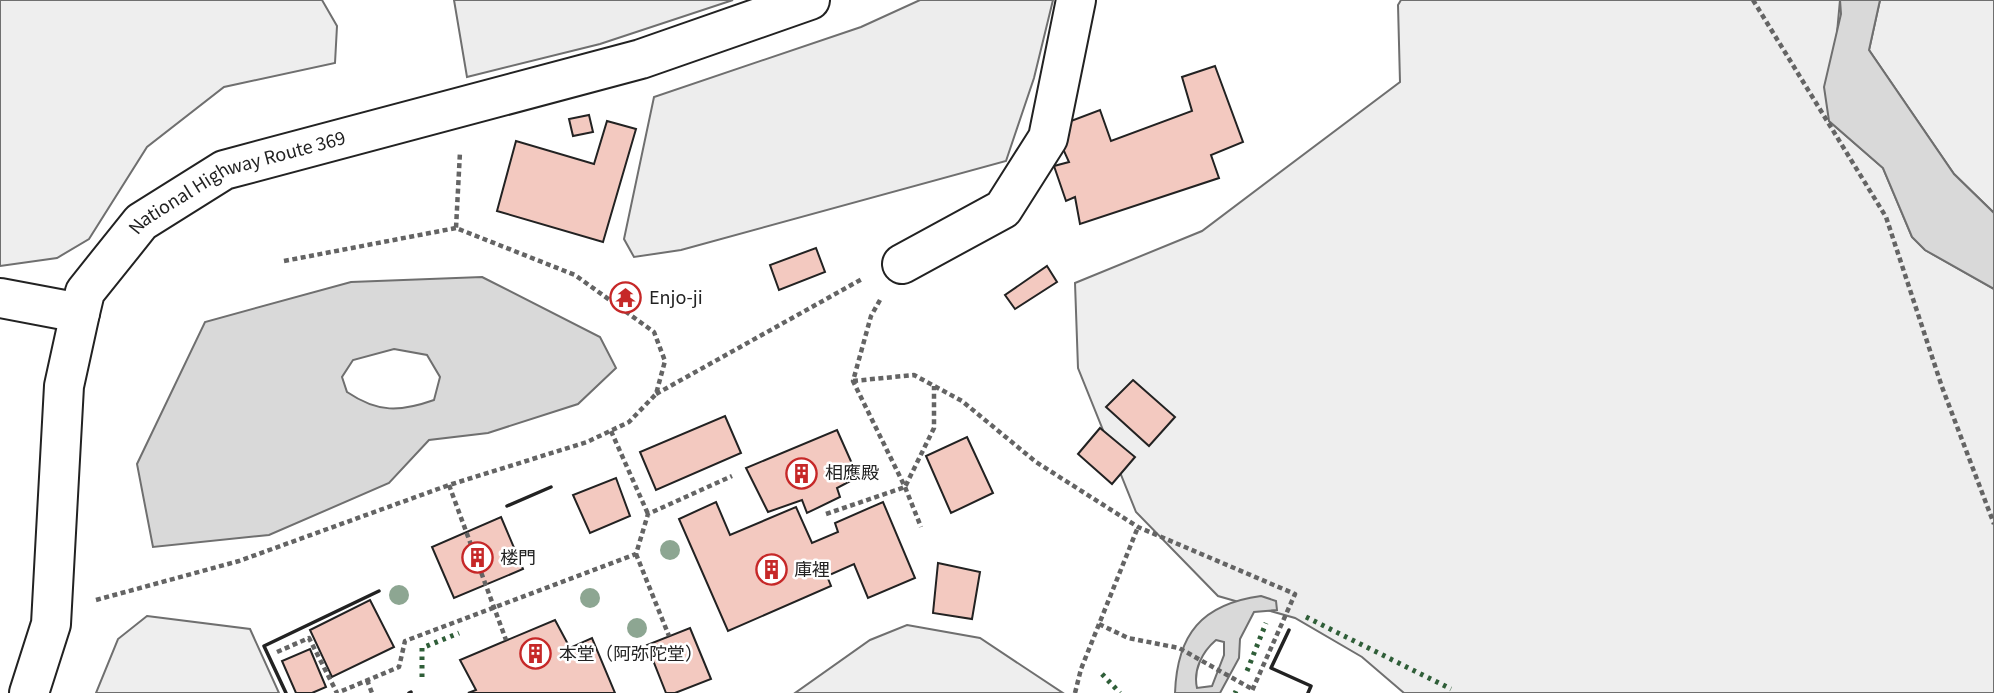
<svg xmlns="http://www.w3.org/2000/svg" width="1994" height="693" font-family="Georgia,'Noto Sans JP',serif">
	<rect width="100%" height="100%" fill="#fff"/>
	<!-- green -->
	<g fill="#eee" stroke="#6f6f6f" stroke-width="2">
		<path d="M0 0H322L337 26 335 63 224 87 147 147 89 239 57 258 0 266Z"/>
		<path d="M1401 0H1840L1829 121 1883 168 1912 237 1925 250 1994 289V693H1404L1362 657 1295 618 1218 596 1136 512 1078 368 1075 283 1202 231 1400 82 1398 5Z"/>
		<path d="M1880 0H1994V213L1954 174 1869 50Z"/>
		<path d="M147 616 250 629 279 693H96L118 639Z"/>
		<path d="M907 625 980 638 1063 693H795L870 640Z"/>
	</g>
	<!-- parking -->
	<g fill="#ededed" stroke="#6f6f6f" stroke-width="2">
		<path d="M454 0H733L600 44 467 77Z"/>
		<path d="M920 0H1053L1034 78 1006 161 681 250 634 257 624 239 654 97 861 27Z"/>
	</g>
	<!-- water -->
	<g fill="#d9d9d9" stroke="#6f6f6f" stroke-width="2" fill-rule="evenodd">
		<path d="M1840 0H1880L1869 50 1954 174 1994 213V289L1925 250 1912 237 1883 168 1829 121 1824 87 1841 14Z"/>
		<path d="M482 277 600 337 616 368 578 404 488 433 429 440 389 483 269 535 153 547 137 464 205 322 351 282ZM394 349 427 355 440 377 434 400C400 412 378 413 347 392L342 377 353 360Z"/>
		<path d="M1261 596 1276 601 1277 610 1254 612 1240 639 1239 658 1220 693H1175C1177 634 1202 604 1261 596ZM1216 640 1224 642V655L1212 686 1197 688C1193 670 1202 652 1216 640Z"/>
	</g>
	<!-- building -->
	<g fill="#f3c9c0" stroke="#222" stroke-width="2">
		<path d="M1215 66 1243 142 1211 155 1219 178 1080 224 1075 197 1066 201 1054 166 1069 162 1059 140 1063 124 1100 110 1111 141 1192 111 1182 77Z"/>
		<path d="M589 115 593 132 573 136 569 119Z"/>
		<path d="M607 121 636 129 603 242 497 211 516 141 594 164Z"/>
		<path d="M816 248 825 272 779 290 770 265Z"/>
		<path d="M1047 266 1057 282 1015 309 1005 295Z"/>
		<path d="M1133 380 1175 417 1149 446 1106 407Z"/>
		<path d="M725 416 741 453 656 490 640 452Z"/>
		<path d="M1100 428 1135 457 1112 484 1078 454Z"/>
		<path d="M837 430 858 477 837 488 840 497 807 513 802 500 768 512 746 468Z"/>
		<path d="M967 437 993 493 951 513 926 456Z"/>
		<path d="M616 478 630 516 590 533 573 495Z"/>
		<path d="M716 502 730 535 796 507 812 543 838 532 835 523 883 502 915 578 868 598 854 564 827 576 831 586 728 631 679 519Z"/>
		<path d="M501 517 523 569 454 598 432 547Z"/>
		<path d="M938 563 980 572 972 619 933 613Z"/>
		<path d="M370 600 394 647 332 677 310 630Z"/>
		<path d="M555 620 570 648 592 638 615 693H468L476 690 460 660Z"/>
		<path d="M690 628 711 679 675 693H666L647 645Z"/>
		<path d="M310 649 326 687 312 693H296L282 661Z"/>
	</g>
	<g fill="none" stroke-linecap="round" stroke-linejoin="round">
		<defs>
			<g id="street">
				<path d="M902 264 1003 209 1048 138 1076 0"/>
				<path d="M0 298 80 313"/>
			</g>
			<g id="highway">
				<path id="s1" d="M29 693 51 624 64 386 80 313 85 292 141 222 224 170 641 59 810 0"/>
			</g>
		</defs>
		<!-- street casing -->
		<use href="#street" stroke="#222" stroke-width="42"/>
		<!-- highway casing -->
		<use href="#highway" stroke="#222" stroke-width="42"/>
		<!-- path -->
		<g stroke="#646464" stroke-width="4.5" stroke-dasharray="5 3.5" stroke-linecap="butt">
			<path d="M1753 0 1886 217 1942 387 1994 524"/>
			<path d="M284 261 456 228"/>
			<path d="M880 300 871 316 853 381 905 487 921 527"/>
			<path d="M853 381 914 375 962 401 1036 462 1138 527 1295 594 1251 693"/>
			<path d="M656 394 862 279"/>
			<path d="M611 431 648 514"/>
			<path d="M449 485 506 640"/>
			<path d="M826 514 905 487 934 428V386"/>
			<path d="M636 554 669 636"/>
			<path d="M96 600 239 561 449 485 587 442 629 422 656 394 665 361 654 332 575 275 456 228 460 152"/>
			<path d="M1099 624 1128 638 1179 648 1252 689"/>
			<path d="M277 652 309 638 337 693 399 667 405 641 636 554 648 514 732 476"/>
			<path d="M367 680 372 693"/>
			<path d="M1075 693 1081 669 1138 527"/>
		</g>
		<!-- street -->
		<use href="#street" stroke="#fff" stroke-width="38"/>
		<!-- highway -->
		<use href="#highway" stroke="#fff" stroke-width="38"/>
		<!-- hedge -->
		<g stroke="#2f5e38" stroke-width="5" stroke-dasharray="3.5 5" stroke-linecap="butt">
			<path d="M1306 617 1451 689"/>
			<path d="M1247 671 1266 623"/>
			<path d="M1102 674 1120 693"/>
			<path d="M422 677V648L459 633"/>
			<path d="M1235 693 1236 691"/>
		</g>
		<!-- wall -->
		<g stroke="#222" stroke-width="3.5">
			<path d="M507 506 551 487"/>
			<path d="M1289 630 1271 668 1311 686 1308 693"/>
			<path d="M286 693 264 646 379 591"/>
			<path d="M409 693 411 692"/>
		</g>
	</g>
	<!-- trees -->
	<g fill="#8da692">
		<circle cx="670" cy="550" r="10"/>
		<circle cx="399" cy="595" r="10"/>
		<circle cx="590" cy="598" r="10"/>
		<circle cx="637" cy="628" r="10"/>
	</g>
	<!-- icons -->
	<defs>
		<symbol id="temple-ring" viewBox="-11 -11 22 22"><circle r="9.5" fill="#fff" stroke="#c62828" stroke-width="1.5"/><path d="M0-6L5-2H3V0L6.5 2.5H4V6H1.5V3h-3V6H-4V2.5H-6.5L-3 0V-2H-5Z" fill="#c62828"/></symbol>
		<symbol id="building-ring" viewBox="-11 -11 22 22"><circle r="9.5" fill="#fff" stroke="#c62828" stroke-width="1.5"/><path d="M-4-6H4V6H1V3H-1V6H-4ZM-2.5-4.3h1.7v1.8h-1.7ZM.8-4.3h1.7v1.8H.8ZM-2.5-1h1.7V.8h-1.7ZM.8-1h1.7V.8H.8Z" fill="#c62828"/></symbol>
	</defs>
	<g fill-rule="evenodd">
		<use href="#temple-ring" x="608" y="280" width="35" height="35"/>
		<use href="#building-ring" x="784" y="456" width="35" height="35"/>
		<use href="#building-ring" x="460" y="540" width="35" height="35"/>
		<use href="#building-ring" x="754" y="552" width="35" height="35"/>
		<use href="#building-ring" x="518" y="636" width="35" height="35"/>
	</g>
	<g text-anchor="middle" stroke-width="5" stroke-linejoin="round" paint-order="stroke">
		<!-- street labels -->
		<g font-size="18" fill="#222" stroke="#fff">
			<text dy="6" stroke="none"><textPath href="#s1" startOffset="602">National Highway Route 369</textPath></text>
		</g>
		<!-- poi labels -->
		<g font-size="18" fill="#222" stroke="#fff" text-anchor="start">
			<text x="649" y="304">Enjo-ji</text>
			<text x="825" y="479">相應殿</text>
			<text x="500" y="564">楼門</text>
			<text x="794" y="576">庫裡</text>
			<text x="559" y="660">本堂（阿弥陀堂）</text>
		</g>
	</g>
</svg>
